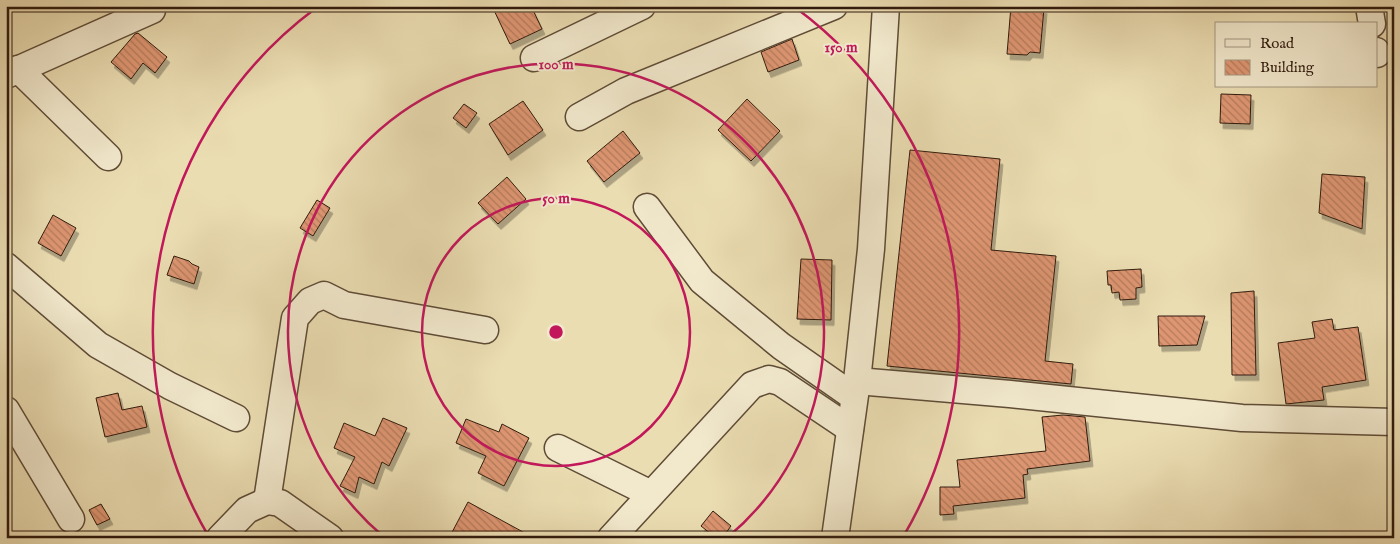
<svg xmlns="http://www.w3.org/2000/svg" width="1400" height="544" font-family="'IM FELL English',serif">
	<defs>
		<pattern id="building-back-hatch" width="6" height="6" patternUnits="userSpaceOnUse" patternTransform="scale(1.25)"><rect width="6" height="6" fill="#de9672"/><path d="M-1 5l2 2M0 0l6 6M5-1l2 2" fill="none" stroke="#b47a5c"/></pattern>
		<filter id="shadow"><feDropShadow dx="3" dy="5.5" stdDeviation="0" flood-color="#0004"/></filter>
	</defs>
	<rect width="100%" height="100%" fill="#ebddb2"/>
	<filter id="stains"><feTurbulence type="fractalNoise" baseFrequency=".004" numOctaves="4"/><feColorMatrix values="0 0 0 0 .2 0 0 0 0 .09 0 0 0 0 .02 0 0 0 .5 -.17"/></filter>
	<radialGradient id="worn" r=".72"><stop offset=".6" stop-color="#630" stop-opacity="0"/><stop offset="1" stop-color="#630" stop-opacity=".3"/></radialGradient>
	<!-- building -->
	<g fill="url(#building-back-hatch)" stroke="#301b0e" filter="url(#shadow)">
		<path d="M492 6H531L542 29 510 44Z"/>
		<path d="M1011 6 1044 8 1040 53 1030 52 1027 55 1007 54Z"/>
		<path d="M138 33 167 57 155 73 143 63 131 79 111 62 135 34Z"/>
		<path d="M792 39 799 60 768 72 761 52Z"/>
		<path d="M1221 94 1251 95 1250 124 1220 123Z"/>
		<path d="M747 99 780 131 751 161 718 130Z"/>
		<path d="M523 101 543 130 508 155 489 124Z"/>
		<path d="M464 104 477 113 466 128 453 118Z"/>
		<path d="M623 131 640 153 604 182 587 161Z"/>
		<path d="M910 150 1000 159 991 250 1056 256 1045 361 1073 364 1071 384 887 366Z"/>
		<path d="M1322 174 1365 177 1362 229 1319 213Z"/>
		<path d="M507 177 526 199 498 224 478 203Z"/>
		<path d="M317 200 330 208 313 236 300 228Z"/>
		<path d="M53 215 76 228 61 256 38 243Z"/>
		<path d="M174 256 189 261 192 264 199 267 194 284 167 275Z"/>
		<path d="M801 259 832 260 831 320 797 319Z"/>
		<path d="M1141 269 1142 287 1136 288V299L1120 300 1119 292 1112 293 1111 285H1108L1107 271Z"/>
		<path d="M1254 291 1256 375H1232L1231 293Z"/>
		<path d="M1158 316H1205L1197 345 1159 346Z"/>
		<path d="M1332 319 1334 330 1358 327 1366 380 1322 387 1324 400 1286 404 1278 343 1315 338 1312 322Z"/>
		<path d="M118 393 122 410 142 406 147 427 105 437 96 398Z"/>
		<path d="M1063 415 1085 417 1090 461 1027 469 1028 474 1023 475 1025 498 953 506 954 514 940 515V487H960L957 460 1046 451 1042 417Z"/>
		<path d="M383 418 407 428 389 466 382 462 374 484 359 477 355 493 340 486 355 457 334 448 344 423 375 436Z"/>
		<path d="M466 419 499 432 502 424 529 438 504 486 478 473 486 456 456 443Z"/>
		<path d="M468 502 534 538H449Z"/>
		<path d="M101 504 110 519 97 525 89 510Z"/>
		<path d="M713 511 731 526 722 538H716L701 526Z"/>
	</g>
	<g fill="none" stroke-linecap="round" stroke-linejoin="round">
		<defs>
			<g id="minor">
				<path d="M1369 6 1372 24"/>
				<path d="M1376 51 1377 54"/>
				<path d="M534 58 642 6"/>
				<path d="M18 69 108 157"/>
				<path d="M6 75 152 10"/>
				<path d="M579 117 626 91 834 6"/>
				<path d="M647 207 702 281 781 346 854 397"/>
				<path d="M6 266 98 345 170 386 236 418"/>
				<path d="M857 381 1010 394 1242 418 1394 422"/>
				<path d="M6 410 71 519"/>
				<path d="M558 448 651 494"/>
				<path d="M267 501 295 318 310 301 324 295 344 305 485 330"/>
				<path d="M220 538 247 510 267 501 280 503 330 538"/>
				<path d="M611 538 752 385 769 379 780 382 850 429"/>
				<path d="M835 538 857 381 871 249 886 6"/>
			</g>
		</defs>
		<!-- minor casing -->
		<use href="#minor" stroke="#5f4c37" stroke-width="29"/>
		<!-- minor -->
		<use href="#minor" stroke="#f2e9cd" stroke-width="26"/>
	</g>
	<!-- distance rings -->
	<g fill="none" stroke="#c2185b" stroke-width="2.5">
		<circle cx="556" cy="332" r="134"/>
		<path d="M384 537A268 268 0 1 1 728 537"/>
		<path d="M209 537A403 403 0 0 1 316 8M796 8A403 403 0 0 1 903 537"/>
	</g>
	<circle cx="556" cy="332" r="8" fill="#c2185b" stroke="#f2e9cd" stroke-width="2.5"/>
	<g font-size="15" text-anchor="middle" font-weight="bold" fill="#c2185b" stroke="#f2e9cd" stroke-width="4" stroke-linejoin="round" paint-order="stroke">
		<text x="841" y="52">150 m</text>
		<text x="556" y="69">100 m</text>
		<text x="556" y="203">50 m</text>
	</g>
	<!-- margin -->
	<rect width="1400" height="544" fill="none" stroke="#ebddb2" stroke-width="25"/>
	<rect x="8" y="8" width="1385" height="529" fill="none" stroke="#301b0e" stroke-width="2.5"/>
	<rect x="12" y="12" width="1375" height="519" fill="none" stroke="#301b0e"/>
	<!-- legend -->
	<rect x="1215" y="22" width="162" height="65" fill="#f2e9cd" stroke="#a49781"/>
	<rect x="1225" y="39" width="25" height="8" fill="#f2e9cd" stroke="#a49781"/>
	<text x="1260" y="48" font-size="15" fill="#301b0e">Road</text>
	<rect x="1225" y="60" width="25" height="15" fill="url(#building-back-hatch)" stroke="#a49781"/>
	<text x="1260" y="72" font-size="15" fill="#301b0e">Building</text>
	<rect width="100%" height="100%" filter="url(#stains)"/>
	<rect width="100%" height="100%" fill="url(#worn)"/>
</svg>
